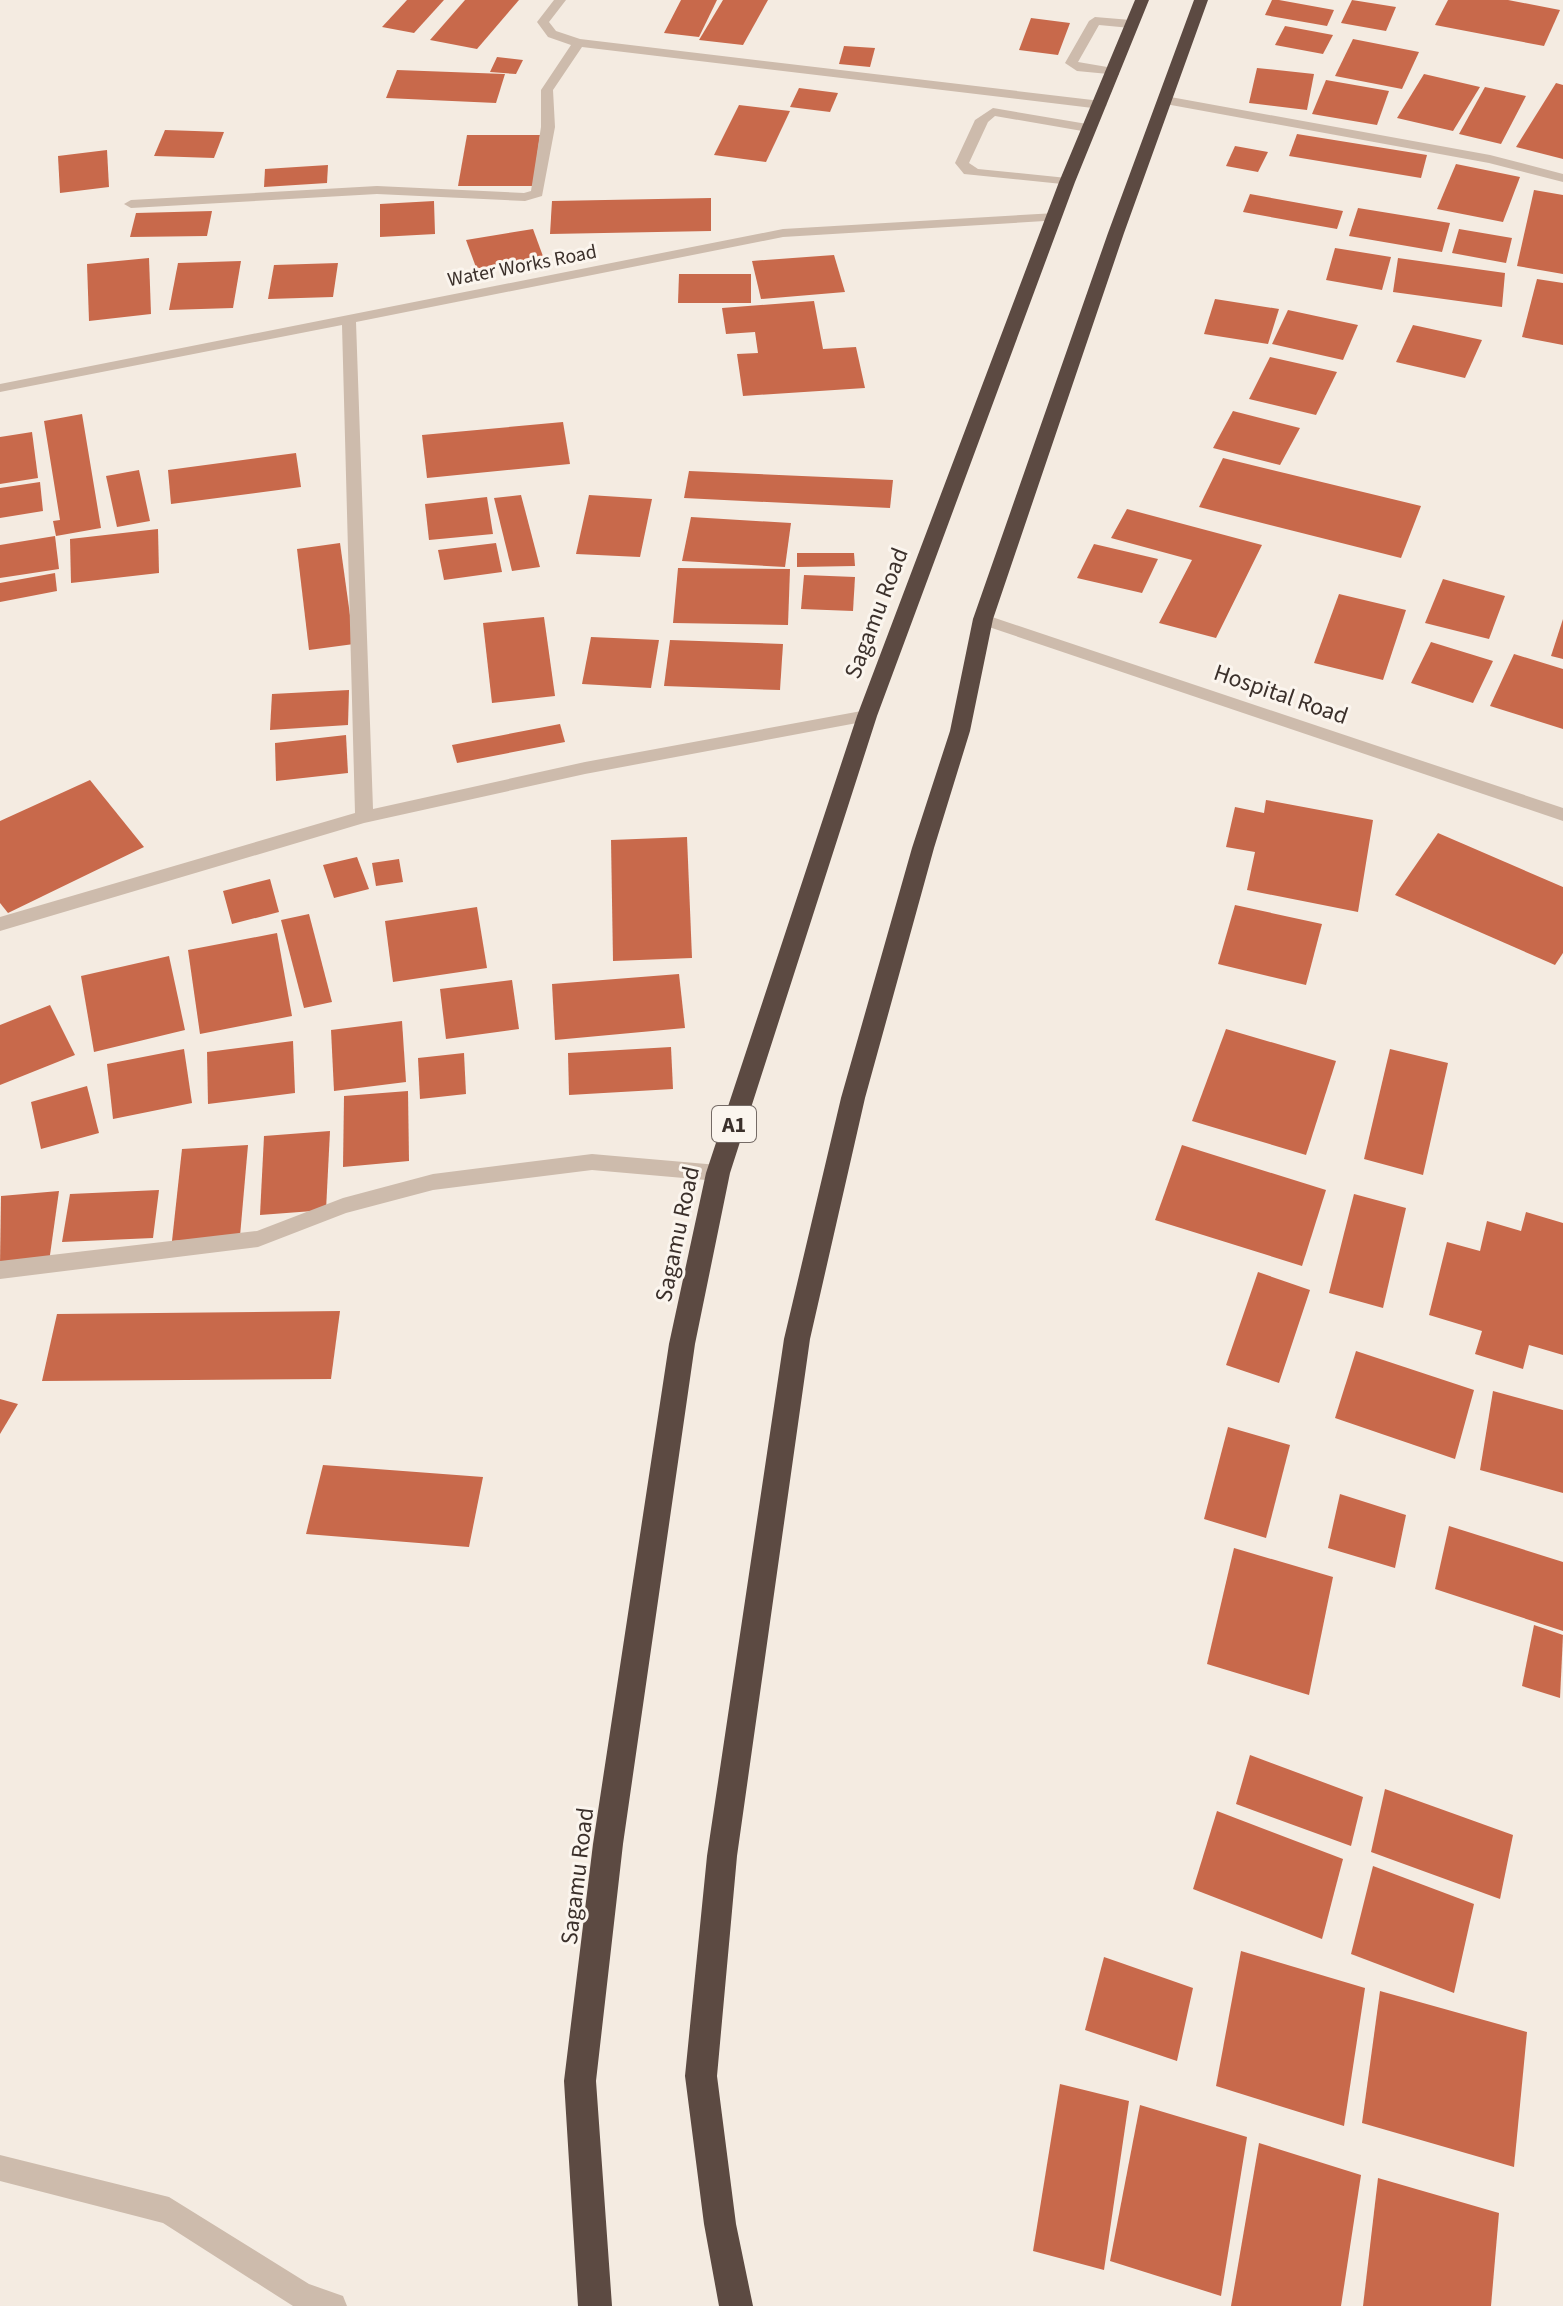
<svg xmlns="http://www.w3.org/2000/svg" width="1563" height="2306" font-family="'Source Sans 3',sans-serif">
	<rect width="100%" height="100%" fill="#f4ebe1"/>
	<!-- building -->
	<g fill="#c8694b">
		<path d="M407 0H444L414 33 382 27Z"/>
		<path d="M465 0H519L477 49 430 40Z"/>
		<path d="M681 0H717L699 37 664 33Z"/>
		<path d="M723 0H768L743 45 699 40Z"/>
		<path d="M1272 0H1279L1334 10 1327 26 1265 15Z"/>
		<path d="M1352 0 1396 7 1386 31 1341 23Z"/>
		<path d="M1448 0H1508L1560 10 1544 46 1435 25Z"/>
		<path d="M1031 18 1070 23 1058 55 1019 50Z"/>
		<path d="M1285 26 1333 35 1323 54 1275 45Z"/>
		<path d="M1353 39 1419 52 1402 89 1335 76Z"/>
		<path d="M844 46 875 48 870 67 839 64Z"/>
		<path d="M497 57 523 60 516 74 490 72Z"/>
		<path d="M1257 68 1314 74 1307 110 1249 103Z"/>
		<path d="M397 70 505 74 496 103 386 98Z"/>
		<path d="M1424 74 1480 87 1453 131 1397 118Z"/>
		<path d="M1326 80 1389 91 1377 125 1312 114Z"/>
		<path d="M1556 83 1563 85V159L1516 147Z"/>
		<path d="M1485 87 1526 96 1501 144 1459 134Z"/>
		<path d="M799 88 838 93 830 112 790 107Z"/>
		<path d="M739 105 790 111 766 162 714 155Z"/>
		<path d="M165 130 224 132 214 158 154 156Z"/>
		<path d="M1297 134 1427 155 1421 178 1289 156Z"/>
		<path d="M467 135H540L533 186H458Z"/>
		<path d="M1235 146 1268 152 1258 172 1226 166Z"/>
		<path d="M107 150 109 187 60 193 58 156Z"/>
		<path d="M1456 164 1520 177 1503 222 1437 209Z"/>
		<path d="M328 165 327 183 264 187 265 169Z"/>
		<path d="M1534 190 1563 195V274L1517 266Z"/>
		<path d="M1250 194 1343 211 1337 229 1243 212Z"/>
		<path d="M711 198V231L550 234 552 201Z"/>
		<path d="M434 201 435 234 380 237V204Z"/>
		<path d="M1358 208 1450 223 1442 252 1349 236Z"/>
		<path d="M212 211 207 236 130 237 136 213Z"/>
		<path d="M533 229 544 259 477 270 466 240Z"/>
		<path d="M1459 229 1512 238 1506 263 1452 253Z"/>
		<path d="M1335 248 1391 257 1382 290 1326 280Z"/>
		<path d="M834 255 845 292 761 299 752 261Z"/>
		<path d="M149 258 151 314 89 321 87 264Z"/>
		<path d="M1398 258 1505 273 1502 307 1393 292Z"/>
		<path d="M241 261 233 308 169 310 178 263Z"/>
		<path d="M338 263 333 297 268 299 274 265Z"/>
		<path d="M679 274H751V303H678Z"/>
		<path d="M1537 279 1563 283V345L1522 337Z"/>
		<path d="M1215 299 1279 309 1268 344 1204 334Z"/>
		<path d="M814 301 823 349 856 347 865 388 743 396 737 354 758 353 755 332 726 334 722 308Z"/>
		<path d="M1288 310 1358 325 1343 360 1272 344Z"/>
		<path d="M1413 325 1482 340 1465 378 1396 362Z"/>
		<path d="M1270 357 1337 372 1316 415 1249 399Z"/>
		<path d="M1233 411 1300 428 1280 465 1213 448Z"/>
		<path d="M82 414 101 528 56 536 53 521 60 520 44 421Z"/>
		<path d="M563 422 570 464 427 478 422 435Z"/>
		<path d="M32 432 38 478 0 484V437Z"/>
		<path d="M296 453 301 487 171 504 168 470Z"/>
		<path d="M1223 458 1421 506 1401 558 1199 507Z"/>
		<path d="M139 470 150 521 117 527 106 476Z"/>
		<path d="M689 471 893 480 890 508 684 498Z"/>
		<path d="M40 482 43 511 0 518V488Z"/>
		<path d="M521 495 540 567 512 571 494 498Z"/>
		<path d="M589 495 652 499 640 557 576 554Z"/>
		<path d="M487 497 493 534 429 540 425 504Z"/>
		<path d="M1127 509 1262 545 1216 638 1159 623 1192 560 1111 538Z"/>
		<path d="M691 517 791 523 785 567 682 561Z"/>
		<path d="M158 529 159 573 71 583 70 539Z"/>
		<path d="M55 536 59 569 0 578V545Z"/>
		<path d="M340 543 354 644 309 650 297 549Z"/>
		<path d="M496 543 502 572 444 580 438 550Z"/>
		<path d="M1094 544 1158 559 1142 593 1077 578Z"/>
		<path d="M797 553H854L855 566 797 567Z"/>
		<path d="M678 568 790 569 788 625 673 623Z"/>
		<path d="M55 573 57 591 0 602V583Z"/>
		<path d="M804 575 855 577 853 611 801 609Z"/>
		<path d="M1443 579 1505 596 1489 639 1425 623Z"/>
		<path d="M1339 594 1406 610 1383 680 1314 663Z"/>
		<path d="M544 617 555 696 492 703 483 623Z"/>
		<path d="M1563 619V659L1551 656Z"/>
		<path d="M591 637 659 640 651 688 582 684Z"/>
		<path d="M670 640 783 644 780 690 664 686Z"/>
		<path d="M1431 642 1493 661 1473 703 1411 683Z"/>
		<path d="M1514 654 1563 669V729L1490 706Z"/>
		<path d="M349 690 348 725 270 730 272 694Z"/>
		<path d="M560 724 565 742 457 763 452 745Z"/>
		<path d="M346 735 348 773 276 781 275 743Z"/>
		<path d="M90 780 144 847 8 913 0 903V821Z"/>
		<path d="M1266 800 1373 820 1358 912 1247 890 1255 852 1226 847 1235 807 1264 813Z"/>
		<path d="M1438 833 1563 887V953L1555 965 1395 895Z"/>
		<path d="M687 837 692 958 613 961 611 840Z"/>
		<path d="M357 857 369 889 334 898 323 865Z"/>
		<path d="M399 859 403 882 376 886 372 863Z"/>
		<path d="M270 879 279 912 232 924 223 891Z"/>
		<path d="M1235 905 1322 924 1306 985 1218 964Z"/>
		<path d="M477 907 487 968 393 982 385 921Z"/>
		<path d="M309 914 332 1002 304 1008 281 920Z"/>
		<path d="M277 933 292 1016 200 1034 188 950Z"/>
		<path d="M169 956 185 1030 94 1052 81 976Z"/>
		<path d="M679 974 685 1028 555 1040 552 984Z"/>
		<path d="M512 980 519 1029 446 1039 440 989Z"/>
		<path d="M50 1005 75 1055 0 1085V1025Z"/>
		<path d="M402 1021 406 1082 334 1091 331 1030Z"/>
		<path d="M1226 1029 1336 1061 1306 1155 1192 1121Z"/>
		<path d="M293 1041 295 1093 208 1104 207 1052Z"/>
		<path d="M671 1047 673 1089 569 1095 568 1053Z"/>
		<path d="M184 1049 192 1103 113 1119 107 1064Z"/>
		<path d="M1390 1049 1448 1063 1423 1175 1364 1159Z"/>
		<path d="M464 1053 466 1094 420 1099 418 1058Z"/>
		<path d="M87 1086 99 1133 41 1149 31 1102Z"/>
		<path d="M408 1091 409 1161 343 1167 344 1096Z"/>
		<path d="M330 1131 326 1210 260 1215 264 1136Z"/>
		<path d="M248 1145 240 1236 172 1241 182 1149Z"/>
		<path d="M1182 1145 1326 1190 1302 1266 1155 1220Z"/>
		<path d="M159 1190 153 1238 62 1242 70 1194Z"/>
		<path d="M59 1191 49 1262 0 1265 1 1196Z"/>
		<path d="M1354 1194 1406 1208 1383 1308 1329 1293Z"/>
		<path d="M1526 1212 1563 1223V1355L1529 1345 1523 1369 1475 1354 1482 1331 1429 1315 1447 1242 1480 1251 1487 1221 1521 1231Z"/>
		<path d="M1258 1272 1310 1290 1279 1383 1226 1365Z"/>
		<path d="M340 1311 331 1379 42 1381 57 1314Z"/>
		<path d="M1356 1351 1474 1390 1455 1459 1335 1418Z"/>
		<path d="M1493 1391 1563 1410V1493L1480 1470Z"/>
		<path d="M0 1399 18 1404 0 1434Z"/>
		<path d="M1228 1427 1290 1445 1266 1538 1204 1519Z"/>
		<path d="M323 1465 483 1477 469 1547 306 1534Z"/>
		<path d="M1340 1494 1406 1515 1395 1568 1328 1548Z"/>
		<path d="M1449 1526 1563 1562V1631L1435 1589Z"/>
		<path d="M1234 1548 1333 1577 1309 1695 1207 1664Z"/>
		<path d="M1534 1625 1563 1635 1560 1698 1522 1686Z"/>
		<path d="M1250 1755 1363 1797 1351 1846 1236 1804Z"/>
		<path d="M1385 1789 1513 1835 1500 1899 1371 1852Z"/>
		<path d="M1217 1811 1343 1859 1322 1939 1193 1889Z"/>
		<path d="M1373 1866 1474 1904 1454 1993 1351 1954Z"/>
		<path d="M1241 1951 1365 1988 1344 2126 1216 2086Z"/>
		<path d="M1104 1957 1193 1988 1177 2061 1085 2030Z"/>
		<path d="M1380 1991 1527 2032 1514 2167 1362 2123Z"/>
		<path d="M1060 2084 1129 2101 1104 2270 1033 2251Z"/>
		<path d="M1140 2105 1247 2137 1221 2296 1110 2261Z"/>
		<path d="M1259 2143 1361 2175 1341 2306H1231Z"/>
		<path d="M1378 2178 1499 2213 1491 2306H1363Z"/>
	</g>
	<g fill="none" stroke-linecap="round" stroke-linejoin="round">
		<!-- minor -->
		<g fill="#cdbbac" fill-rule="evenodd">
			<path d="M554 0H566L549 22 556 31 580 39 1101 101 1107 105 1101 109 582 47 553 90 555 127 542 196 525 201 377 194 131 208 124 204 131 200 377 186 524 193 531 191 541 127V90L571 45 548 37 537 22Z"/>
			<path d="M1095 17 1131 20 1137 24 1131 28 1099 25 1078 62 1119 69V75L1077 71 1065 63 1089 21Z"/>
			<path d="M1165 96 1490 155 1563 174V182L1489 163 1160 103V97Z"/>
			<path d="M993 108 1093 125V131L1088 132 995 116 988 122 969 163 978 169 1067 178 1074 182 1072 185 964 174 955 163 975 120Z"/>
			<path d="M1056 213 1061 214V220L783 237 356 322 373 809 585 762 867 710 876 716 873 720 585 774 364 823 0 931V917L355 813 342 325 0 392V384L783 229Z"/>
			<path d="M983 614 1563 808V821L977 623 975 619 977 615Z"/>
			<path d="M592 1154 718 1165 725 1167 728 1173 725 1179 718 1181 592 1170 433 1190 346 1213 258 1247 0 1279V1261L257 1231 343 1198 433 1174Z"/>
			<path d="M0 2155 169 2197 309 2284 343 2296 347 2306H293L163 2223 0 2181Z"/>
		</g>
		<!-- highway -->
		<g fill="#5c4a42" fill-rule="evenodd">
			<path d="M1135 0H1149L1075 182 877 716 730 1173 695 1344 623 1844 596 2081 612 2306H578L564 2081 593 1844 669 1344 706 1173 857 716 1059 182Z"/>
			<path d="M1194 0H1208L1124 233 993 619 970 731 934 848 865 1098 810 1339 737 1856 717 2076 736 2224 753 2306H719L704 2224 685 2076 707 1856 784 1339 841 1098 912 848 950 731 973 619 1108 233Z"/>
		</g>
	</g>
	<g text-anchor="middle" stroke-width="6" stroke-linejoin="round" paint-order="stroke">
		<!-- far-street labels -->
		<g font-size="20" fill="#3b302b" stroke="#fbf5ee">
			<text transform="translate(522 265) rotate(-11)" y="7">Water Works Road</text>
		</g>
		<!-- shield labels -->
		<rect fill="#fbf5ee" stroke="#756b66" stroke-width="2" x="712" y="1106" width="44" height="36" rx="6"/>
		<g font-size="22" font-weight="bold" fill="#3b302b">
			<text x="734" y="1132">A1</text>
		</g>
		<!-- street labels -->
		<g font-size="24" fill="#3b302b" stroke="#fbf5ee">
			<text transform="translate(876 613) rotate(-69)" y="8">Sagamu Road</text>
			<text transform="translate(1281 694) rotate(19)" y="8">Hospital Road</text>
			<text transform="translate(677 1234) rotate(-78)" y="8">Sagamu Road</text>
			<text transform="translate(577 1876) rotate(-83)" y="8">Sagamu Road</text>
		</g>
	</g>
</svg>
